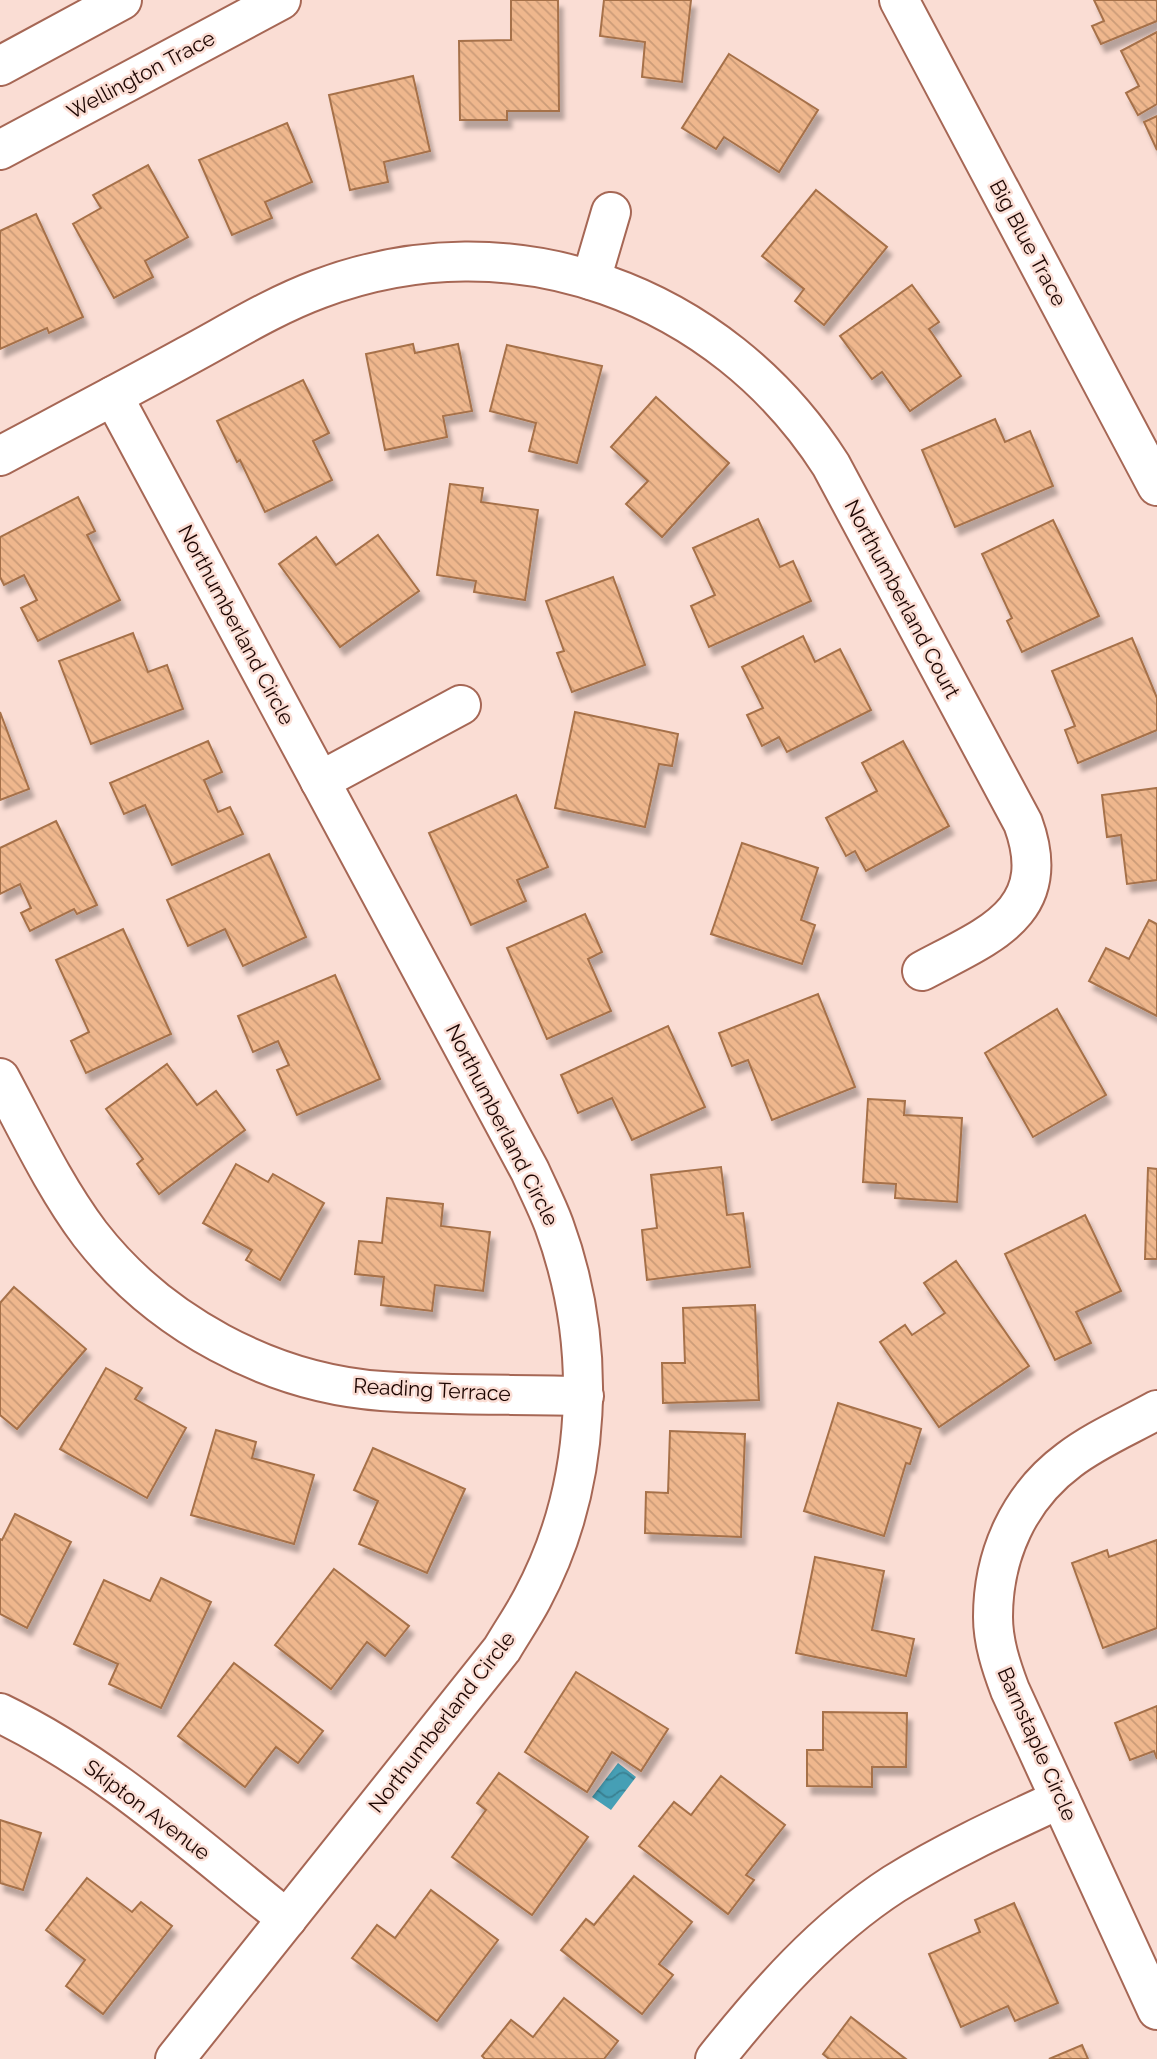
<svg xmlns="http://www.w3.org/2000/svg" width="1157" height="2059" font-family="Raleway,sans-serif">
	<defs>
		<pattern id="water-waves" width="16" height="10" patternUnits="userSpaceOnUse" patternTransform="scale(1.75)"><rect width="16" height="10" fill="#469fb5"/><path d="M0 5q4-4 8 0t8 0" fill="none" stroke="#3a8091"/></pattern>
		<pattern id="building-back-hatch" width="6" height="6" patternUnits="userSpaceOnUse" patternTransform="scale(1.75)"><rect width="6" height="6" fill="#efb78d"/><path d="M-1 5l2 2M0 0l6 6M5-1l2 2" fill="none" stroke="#cc9c78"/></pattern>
		<filter id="shadow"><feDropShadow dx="4.5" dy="8" stdDeviation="2" flood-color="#0004"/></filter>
	</defs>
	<rect width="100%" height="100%" fill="#faddd4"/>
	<!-- water -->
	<path fill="url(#water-waves)" d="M618 1763 636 1777 611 1810 592 1797Z"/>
	<!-- building -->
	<g fill="url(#building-back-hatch)" stroke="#a6714a" stroke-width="2" filter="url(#shadow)">
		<path d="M511 0H558L559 111H507V120H460L459 41 511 40Z"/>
		<path d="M604 0H691L682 82 642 77 645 42 600 36Z"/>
		<path d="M1094 0H1157V21L1101 44 1092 26 1104 21Z"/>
		<path d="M1157 32V104L1138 115 1126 93 1139 86 1121 51Z"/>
		<path d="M729 54 818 110 779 172 724 137 716 149 682 128Z"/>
		<path d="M413 76 430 151 384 162 388 182 350 190 329 95Z"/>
		<path d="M1157 116V150L1144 122Z"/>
		<path d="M287 123 312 182 265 202 272 218 232 235 199 160Z"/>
		<path d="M148 165 188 237 145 261 153 277 114 298 73 224 101 208 93 195Z"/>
		<path d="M816 190 887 247 824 325 795 301 804 289 762 256Z"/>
		<path d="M36 214 83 317 49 333 47 328 0 349V231Z"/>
		<path d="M912 285 939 322 929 329 961 376 910 411 882 372 872 379 840 336Z"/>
		<path d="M413 344 415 353 458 344 472 411 443 416 447 437 385 450 366 354Z"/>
		<path d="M507 345 602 366 577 463 529 451 536 423 490 411Z"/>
		<path d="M303 380 329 433 313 441 332 480 265 512 240 460 237 462 217 421Z"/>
		<path d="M656 397 729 463 662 537 626 504 648 481 611 447Z"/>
		<path d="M995 419 1005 442 1030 431 1053 486 955 527 922 450Z"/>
		<path d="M450 484 483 488 481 502 538 510 525 600 474 592 476 581 437 575Z"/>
		<path d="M78 497 95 531 87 535 120 600 38 641 21 608 37 600 24 575 4 585 0 577V537Z"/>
		<path d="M758 519 780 567 793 561 811 601 709 647 691 606 715 595 693 548Z"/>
		<path d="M1053 520 1099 616 1022 652 1007 621 1012 618 982 554Z"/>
		<path d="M378 535 419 591 340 647 279 564 316 537 336 565Z"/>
		<path d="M613 577 645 665 572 692 557 653 564 651 546 601Z"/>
		<path d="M133 633 148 672 167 665 183 709 91 744 59 661Z"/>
		<path d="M803 636 815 662 840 649 871 710 787 752 779 737 762 746 747 715 763 708 742 667Z"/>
		<path d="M1132 638 1157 698V730L1078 763 1065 730 1075 726 1052 671Z"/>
		<path d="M0 712 29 789 0 800Z"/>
		<path d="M575 712 678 734 672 766 659 764 645 827 555 808Z"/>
		<path d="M208 741 222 772 204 780 218 812 230 807 243 834 172 865 145 805 124 814 110 783Z"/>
		<path d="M903 741 949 826 866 871 855 851 846 856 826 818 877 791 862 763Z"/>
		<path d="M1157 788V880L1127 884 1121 835 1107 837 1102 795Z"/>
		<path d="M516 795 548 867 517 880 526 901 471 925 429 833Z"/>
		<path d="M56 821 97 905 77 914 74 909 30 931 21 913 31 908 20 884 0 894V848Z"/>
		<path d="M742 843 818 868 801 920 815 925 802 964 711 934Z"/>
		<path d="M269 854 306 937 243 966 225 929 188 946 167 900Z"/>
		<path d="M585 914 602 952 588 959 611 1011 547 1039 507 948Z"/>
		<path d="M1149 920 1157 924V1016L1089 981 1106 948 1129 959Z"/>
		<path d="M123 929 171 1034 86 1073 71 1041 89 1032 56 960Z"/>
		<path d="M335 975 380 1079 297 1115 277 1070 289 1065 278 1041 253 1052 238 1016Z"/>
		<path d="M818 994 855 1087 772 1120 748 1060 732 1066 719 1033Z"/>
		<path d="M1057 1009 1106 1095 1033 1137 985 1053Z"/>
		<path d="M668 1026 705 1107 632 1140 612 1098 578 1113 561 1075Z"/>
		<path d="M167 1064 197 1105 216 1091 245 1130 159 1194 137 1164 143 1159 106 1109Z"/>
		<path d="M868 1099 905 1101 904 1115 962 1118 957 1202 895 1198 896 1184 863 1182Z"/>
		<path d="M236 1164 268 1182 273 1174 324 1203 280 1280 246 1260 252 1250 203 1223Z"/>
		<path d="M721 1167 727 1215 743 1213 750 1267 647 1280 642 1230 657 1228 651 1175Z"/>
		<path d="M1148 1168 1157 1169V1259H1145Z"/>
		<path d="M387 1198 443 1204 441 1226 490 1232 483 1291 435 1285 432 1311 381 1305 384 1277 355 1274 359 1241 382 1243Z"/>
		<path d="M1085 1215 1121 1291 1076 1312 1091 1343 1055 1360 1005 1254Z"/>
		<path d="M956 1261 1029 1366 939 1427 880 1342 905 1325 912 1335 945 1313 924 1283Z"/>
		<path d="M14 1287 86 1349 17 1429 0 1415V1303Z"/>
		<path d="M755 1305 759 1400 663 1403 662 1363H685L683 1308Z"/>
		<path d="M106 1368 142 1388 135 1399 186 1428 147 1498 60 1449Z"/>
		<path d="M838 1403 921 1429 910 1464 906 1463 884 1536 804 1511Z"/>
		<path d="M216 1430 256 1442 252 1458 314 1475 294 1544 191 1515Z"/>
		<path d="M670 1431 745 1434 741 1537 645 1533 646 1492 668 1493Z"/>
		<path d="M373 1448 465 1489 427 1573 359 1544 378 1501 354 1490Z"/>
		<path d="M15 1514 71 1542 27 1628 0 1614V1539L2 1540Z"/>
		<path d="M1157 1540V1628L1103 1648 1072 1563 1107 1550 1109 1557Z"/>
		<path d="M815 1557 884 1571 872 1630 914 1639 906 1676 796 1653Z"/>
		<path d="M334 1569 409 1626 385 1656 367 1642 331 1689 275 1645Z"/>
		<path d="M161 1578 211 1602 161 1708 109 1684 118 1664 74 1644 104 1580 150 1601Z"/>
		<path d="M234 1663 323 1731 298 1763 276 1747 245 1787 178 1736Z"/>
		<path d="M576 1672 668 1729 641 1771 612 1752 587 1792 525 1752Z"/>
		<path d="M1157 1706V1759L1154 1751 1130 1760 1115 1723Z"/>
		<path d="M823 1712 907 1713 906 1767H872V1787L807 1786V1750H823Z"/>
		<path d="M499 1773 588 1837 532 1915 452 1857 486 1810 477 1803Z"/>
		<path d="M721 1776 785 1825 746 1875 754 1880 728 1914 639 1846 674 1802 691 1815Z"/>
		<path d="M0 1820 41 1833 23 1890 0 1883Z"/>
		<path d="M634 1876 692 1922 659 1964 673 1975 642 2014 561 1950 586 1919 594 1925Z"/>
		<path d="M87 1878 132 1912 141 1902 172 1926 103 2014 66 1986 85 1960 46 1930Z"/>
		<path d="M431 1890 498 1940 437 2021 352 1958 377 1925 395 1938Z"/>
		<path d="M1014 1903 1058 2003 1015 2021 1008 2006 961 2027 929 1954 980 1932 975 1920Z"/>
		<path d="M564 1998 618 2041 604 2059H485L482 2056 511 2020 533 2037Z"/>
		<path d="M851 2017 906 2059H829L823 2054Z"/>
		<path d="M1082 2045 1088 2059H1049Z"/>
	</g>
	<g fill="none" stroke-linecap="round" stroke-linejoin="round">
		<defs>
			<g id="minor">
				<path d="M899 0 1157 486"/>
				<path d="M0 66 122 0"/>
				<path d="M0 150 281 0"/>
				<path d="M591 280 611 212"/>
				<path d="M113 396 530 1171C538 1189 547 1206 554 1225 598 1345 593 1485 532 1599 523 1616 512 1632 502 1649L175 2059"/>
				<path d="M0 456C62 423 125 390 187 356 230 333 273 306 319 289 512 216 721 293 831 465L1023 823C1056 913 987 936 922 971"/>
				<path d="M320 781 461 705"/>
				<path d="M0 1078C28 1130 54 1186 90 1234 159 1323 270 1383 382 1391 449 1396 517 1394 584 1396"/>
				<path d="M1157 1410C1128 1426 1095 1440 1069 1460 1019 1497 993 1555 993 1617 993 1642 1001 1666 1010 1690L1157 2010"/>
				<path d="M0 1713C106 1764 195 1846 287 1919"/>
				<path d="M715 2059C767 1994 823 1930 894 1884 947 1851 1004 1825 1060 1799"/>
			</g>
		</defs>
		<!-- minor casing -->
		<use href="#minor" stroke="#a66755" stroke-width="42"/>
		<!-- minor -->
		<use href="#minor" stroke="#fff" stroke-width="38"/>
	</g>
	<g text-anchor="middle" stroke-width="5" stroke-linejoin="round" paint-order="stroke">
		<!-- street labels -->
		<g font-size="21" fill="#1d0602" stroke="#faddd4">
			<text transform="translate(141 75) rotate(-28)" y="7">Wellington Trace</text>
			<text transform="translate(1028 243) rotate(62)" y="7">Big Blue Trace</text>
			<text transform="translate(902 599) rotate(62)" y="7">Northumberland Court</text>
			<text transform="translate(236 625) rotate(62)" y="7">Northumberland Circle</text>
			<text transform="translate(502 1125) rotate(63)" y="7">Northumberland Circle</text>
			<text transform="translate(432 1390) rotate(3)" y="7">Reading Terrace</text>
			<text transform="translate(442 1722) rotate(-52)" y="7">Northumberland Circle</text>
			<text transform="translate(1037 1744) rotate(66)" y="7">Barnstaple Circle</text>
			<text transform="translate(147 1810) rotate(37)" y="7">Skipton Avenue</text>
		</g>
	</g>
</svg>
